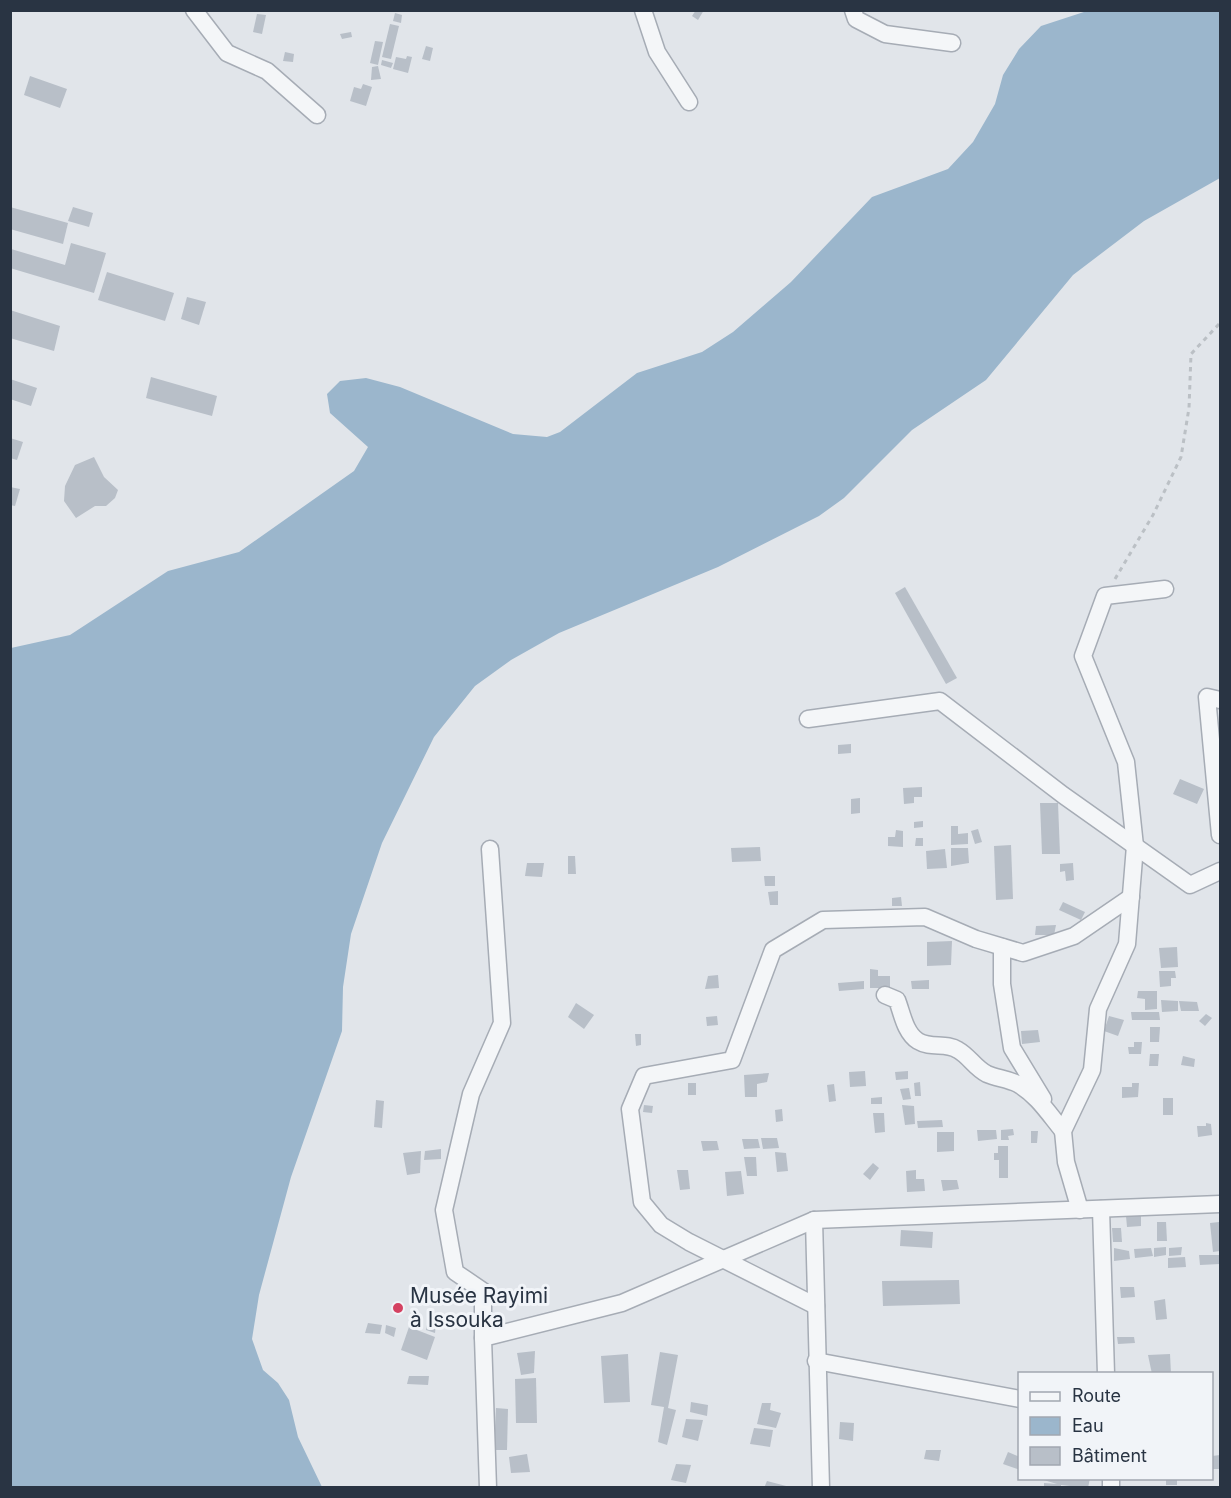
<svg xmlns="http://www.w3.org/2000/svg" width="1231" height="1498" font-family="Inter,sans-serif">
	<rect width="100%" height="100%" fill="#e1e5ea"/>
	<!-- water -->
	<path fill="#9bb6cc" d="M1090 10 1220 11V178L1144 221 1073 275 986 380 912 430 844 498 819 516 718 567 559 633 511 660 475 686 434 737 382 843 351 934 343 987 342 1031 291 1177 259 1295 252 1339 263 1370 278 1383 289 1400 298 1437 322 1487H11V648L70 635 168 571 239 552 354 471 368 447 330 413 327 394 340 381 366 378 400 387 513 434 547 437 560 432 637 373 702 352 733 332 791 282 872 197 948 169 973 142 995 104 1003 75 1019 49 1041 26Z"/>
	<!-- building -->
	<g fill="#b8bfc8">
		<path d="M696 10H704L698 20 692 16Z"/>
		<path d="M395 13 402 15 401 23 393 21Z"/>
		<path d="M257 14 266 15 262 34 253 32Z"/>
		<path d="M390 24 399 26 391 59 382 57Z"/>
		<path d="M351 32 352 37 342 39 340 34Z"/>
		<path d="M375 41 383 42 378 65 370 63Z"/>
		<path d="M426 46 433 48 430 61 422 59Z"/>
		<path d="M285 52 294 54 293 62 283 61Z"/>
		<path d="M407 56 412 57 408 73 393 69 396 57 406 59Z"/>
		<path d="M382 60 393 63 391 68 381 65Z"/>
		<path d="M378 66 381 79 371 80 372 67Z"/>
		<path d="M30 76 67 89 60 108 24 95Z"/>
		<path d="M363 84 372 87 366 106 350 101 354 87 361 89Z"/>
		<path d="M10 207 68 223 63 244 10 229Z"/>
		<path d="M73 207 93 213 89 227 68 221Z"/>
		<path d="M71 243 106 253 94 293 10 268 11 249 65 265Z"/>
		<path d="M107 272 174 293 165 321 98 300Z"/>
		<path d="M187 297 206 302 199 325 181 319Z"/>
		<path d="M10 310 60 326 54 351 10 338Z"/>
		<path d="M151 377 217 396 212 416 146 398Z"/>
		<path d="M10 379 37 388 31 406 10 399Z"/>
		<path d="M10 438 23 442 17 460 10 458Z"/>
		<path d="M94 457 104 477 118 490 115 498 106 506H95L76 518 64 501 65 486 75 465Z"/>
		<path d="M10 487 20 489 15 506 10 505Z"/>
		<path d="M905 587 957 678 946 684 895 593Z"/>
		<path d="M851 744V753L838 754V745Z"/>
		<path d="M1180 779 1204 789 1197 804 1173 794Z"/>
		<path d="M922 787V797H914V803L904 804 903 788Z"/>
		<path d="M860 798V813L851 814V799Z"/>
		<path d="M1040 803H1058L1060 854H1042Z"/>
		<path d="M923 821V827L914 828V822Z"/>
		<path d="M951 826H958V834L968 833V844L951 845Z"/>
		<path d="M978 829 982 842 975 844 971 831Z"/>
		<path d="M896 830 903 831V847L888 846V837H895Z"/>
		<path d="M916 838H923V846H915Z"/>
		<path d="M1011 845 1013 899 996 900 994 846Z"/>
		<path d="M760 847 761 861 732 862 731 848Z"/>
		<path d="M951 848H968L969 863 951 866Z"/>
		<path d="M945 849 947 868 927 869 926 851Z"/>
		<path d="M568 856H575L576 874H568Z"/>
		<path d="M527 863H544L542 877 525 876Z"/>
		<path d="M1073 863 1074 880 1066 881 1065 871 1060 872V864Z"/>
		<path d="M764 876H775V886H765Z"/>
		<path d="M778 891V905H770L768 892Z"/>
		<path d="M901 897 902 906H892V898Z"/>
		<path d="M1063 902 1085 912 1081 920 1059 910Z"/>
		<path d="M1056 925 1054 935H1035L1036 926Z"/>
		<path d="M952 941 951 965 927 966V942Z"/>
		<path d="M1177 947 1178 967 1161 968 1159 948Z"/>
		<path d="M870 969 878 970V976H890V988H870Z"/>
		<path d="M1159 971H1175L1176 978H1171V986L1160 987Z"/>
		<path d="M718 975 719 988 705 989 708 976Z"/>
		<path d="M929 980V989H912L911 981Z"/>
		<path d="M864 981V989L839 991 838 983Z"/>
		<path d="M1138 991H1157V1009L1145 1010V999L1137 998Z"/>
		<path d="M1161 1000 1178 1001V1011L1162 1012Z"/>
		<path d="M1179 1001 1197 1002 1199 1011H1181Z"/>
		<path d="M576 1003 594 1015 584 1029 568 1017Z"/>
		<path d="M1131 1012H1159L1160 1020H1132Z"/>
		<path d="M1206 1014 1212 1018 1205 1026 1199 1021Z"/>
		<path d="M717 1016 718 1025 707 1026 706 1017Z"/>
		<path d="M1109 1016 1124 1020 1118 1036 1104 1031Z"/>
		<path d="M1150 1027H1160L1159 1042H1150Z"/>
		<path d="M1038 1030 1040 1042 1022 1044 1021 1031Z"/>
		<path d="M635 1034H641V1045L636 1046Z"/>
		<path d="M1134 1042H1142L1141 1054H1129L1128 1047H1134Z"/>
		<path d="M1150 1054H1159L1158 1066H1149Z"/>
		<path d="M1183 1056 1195 1059 1194 1067 1181 1065Z"/>
		<path d="M865 1071 866 1086 850 1087 849 1072Z"/>
		<path d="M908 1071V1079L896 1080 895 1072Z"/>
		<path d="M769 1073 767 1082 757 1084V1097H745L744 1075Z"/>
		<path d="M920 1082 921 1096H915L914 1083Z"/>
		<rect x="688" y="1083" width="8" height="12"/>
		<path d="M1132 1083H1139L1138 1097 1122 1098V1087H1132Z"/>
		<path d="M834 1084 836 1101 829 1102 827 1085Z"/>
		<path d="M909 1088 911 1099 903 1100 900 1089Z"/>
		<path d="M882 1097V1104H871V1098Z"/>
		<rect x="1163" y="1098" width="10" height="17"/>
		<path d="M376 1100 384 1101 382 1128 374 1127Z"/>
		<path d="M644 1105 653 1106 652 1113 643 1112Z"/>
		<path d="M902 1105 914 1106 915 1124 905 1125Z"/>
		<path d="M782 1109 783 1121 776 1122 775 1110Z"/>
		<path d="M873 1113H884L885 1132 875 1133Z"/>
		<path d="M942 1120 943 1127 918 1128 917 1121Z"/>
		<path d="M1206 1123 1211 1124 1212 1135 1198 1137 1197 1126H1206Z"/>
		<path d="M1013 1129 1014 1135 1008 1136 1009 1140H1001V1130Z"/>
		<path d="M977 1130H996L997 1139 978 1141Z"/>
		<path d="M1031 1131H1038L1037 1143H1031Z"/>
		<path d="M937 1132H954V1151L937 1152Z"/>
		<path d="M761 1138H777L779 1148 763 1149Z"/>
		<path d="M742 1139H758L760 1148 744 1149Z"/>
		<path d="M701 1141H717L719 1150 703 1151Z"/>
		<path d="M998 1146H1008V1178H999V1160H994V1153H998Z"/>
		<path d="M441 1149V1159L424 1160 425 1151Z"/>
		<path d="M421 1151 420 1173 407 1175 403 1153Z"/>
		<path d="M775 1152 786 1153 788 1171 777 1172Z"/>
		<path d="M744 1157H756L757 1176H747Z"/>
		<path d="M873 1163 879 1168 870 1180 863 1174Z"/>
		<path d="M677 1170H688L690 1189 680 1190Z"/>
		<path d="M916 1170V1179H924L925 1191 907 1192 906 1171Z"/>
		<path d="M741 1171 744 1194 727 1196 725 1172Z"/>
		<path d="M941 1180H957L959 1189 943 1191Z"/>
		<path d="M1141 1215V1226L1127 1227 1126 1216Z"/>
		<path d="M1157 1222H1166L1167 1241H1157Z"/>
		<path d="M1219 1222 1220 1251 1213 1252 1210 1223Z"/>
		<path d="M1112 1228H1121L1122 1242H1113Z"/>
		<path d="M901 1230 933 1232 932 1248 900 1246Z"/>
		<path d="M1166 1247V1255L1154 1257V1248Z"/>
		<path d="M1182 1247 1181 1255 1169 1256V1248Z"/>
		<path d="M1114 1248 1129 1251 1130 1259 1114 1261Z"/>
		<path d="M1151 1248 1153 1256 1135 1258 1134 1249Z"/>
		<path d="M1199 1255H1220V1264L1200 1265Z"/>
		<path d="M1185 1257 1186 1267 1168 1268V1258Z"/>
		<path d="M959 1280 960 1304 883 1306 882 1281Z"/>
		<path d="M1120 1287H1134L1135 1297 1121 1298Z"/>
		<path d="M1165 1299 1167 1319 1156 1320 1154 1301Z"/>
		<path d="M429 1314 437 1315 435 1333 426 1330Z"/>
		<path d="M368 1323 382 1325 380 1334 365 1333Z"/>
		<path d="M386 1325 396 1328 394 1337 385 1333Z"/>
		<path d="M409 1327 435 1337 427 1360 401 1350Z"/>
		<path d="M1117 1337H1134L1135 1343 1118 1344Z"/>
		<path d="M535 1351 534 1373 521 1375 517 1353Z"/>
		<path d="M660 1352 678 1355 668 1408 676 1410 667 1445 658 1442 664 1407 651 1405Z"/>
		<path d="M628 1354 630 1402 604 1403 601 1356Z"/>
		<path d="M1170 1354 1171 1374H1152L1148 1355Z"/>
		<path d="M409 1376H429L428 1385 407 1384Z"/>
		<path d="M536 1378 537 1423H516L515 1379Z"/>
		<path d="M691 1402 708 1405 707 1416 690 1412Z"/>
		<path d="M762 1403H771L770 1410 781 1413 776 1428 757 1424Z"/>
		<path d="M496 1408 508 1409 507 1450H494Z"/>
		<path d="M686 1419 703 1420 698 1441 682 1437Z"/>
		<path d="M840 1422 854 1423 853 1441 839 1439Z"/>
		<path d="M754 1428 773 1430 770 1447 750 1444Z"/>
		<path d="M926 1450H941L939 1461 924 1459Z"/>
		<path d="M1008 1452 1020 1457V1470L1003 1464Z"/>
		<path d="M527 1454 530 1472 511 1473 509 1457Z"/>
		<path d="M1220 1455V1469H1213L1212 1456Z"/>
		<path d="M676 1464 691 1465 686 1483 671 1480Z"/>
		<path d="M1037 1478H1090L1088 1488 1061 1485V1488H1044V1483L1057 1484Z"/>
		<rect x="1166" y="1478" width="11" height="7"/>
		<path d="M767 1481 790 1487V1488H764Z"/>
	</g>
	<g fill="none" stroke-linecap="round" stroke-linejoin="round">
		<defs>
			<g id="minor">
				<path d="M194 10 227 53 267 71 317 115"/>
				<path d="M643 10 657 52 689 102"/>
				<path d="M853 10 856 19 885 34 952 43"/>
				<path d="M1220 700 1207 697 1220 835"/>
				<path d="M808 719 940 701 1063 795 1190 885 1220 871"/>
				<path d="M1002 947V984L1012 1048 1043 1099"/>
				<path d="M885 995 897 1000C902 1013 905 1033 918 1041 931 1049 946 1042 958 1050 969 1056 975 1068 987 1074 996 1078 1008 1079 1018 1084 1037 1095 1049 1114 1063 1131"/>
				<path d="M1101 1209 1106 1374"/>
				<path d="M1080 1210 1066 1162 1063 1131 1092 1070 1098 1009 1127 944 1135 846 1126 762 1083 656 1105 596 1165 589"/>
				<path d="M814 1220 821 1488"/>
				<path d="M816 1306 689 1242 661 1225 642 1202 630 1109 644 1076 732 1060 773 950 823 920 925 917 976 939 1023 953 1074 936 1131 897"/>
				<path d="M483 1338V1291L455 1272 444 1210 471 1094 502 1023 490 849"/>
				<path d="M816 1361 1020 1399"/>
				<path d="M1111 1478V1488"/>
				<path d="M488 1488 483 1338 622 1303 814 1220 1220 1204"/>
			</g>
		</defs>
		<!-- minor casing -->
		<use href="#minor" stroke="#a6acb5" stroke-width="19"/>
		<!-- path -->
		<path stroke="#bbc0c5" stroke-width="3" stroke-dasharray="4.5 4.5" stroke-linecap="butt" d="M1115 579 1153 515 1181 457 1189 408 1191 354 1220 323"/>
		<!-- minor -->
		<use href="#minor" stroke="#f4f6f8" stroke-width="16"/>
	</g>
	<!-- markers -->
	<circle fill="#d44161" stroke="#f1f4f8" stroke-width="2" cx="398" cy="1308" r="6"/>
	<g text-anchor="middle" stroke-width="6" stroke-linejoin="round" paint-order="stroke">
		<!-- poi labels -->
		<g font-size="21" fill="#293443" stroke="#f1f4f8" text-anchor="start">
			<text x="410" y="1303">Musée Rayimi<tspan x="410" dy="24">à Issouka</tspan></text>
		</g>
	</g>
	<!-- border -->
	<rect width="1231" height="1498" fill="none" stroke="#293443" stroke-width="24"/>
	<!-- legend -->
	<rect x="1018" y="1372" width="195" height="108" fill="#f1f4f8" stroke="#a1a7b0" stroke-width="1.5"/>
	<rect x="1030" y="1392" width="30" height="9" fill="#f4f6f8" stroke="#a1a7b0" stroke-width="1.5"/>
	<text x="1072" y="1402" font-size="18" fill="#293443">Route</text>
	<rect x="1030" y="1417" width="30" height="18" fill="#9bb6cc" stroke="#a1a7b0" stroke-width="1.5"/>
	<text x="1072" y="1432" font-size="18" fill="#293443">Eau</text>
	<rect x="1030" y="1447" width="30" height="18" fill="#b8bfc8" stroke="#a1a7b0" stroke-width="1.5"/>
	<text x="1072" y="1462" font-size="18" fill="#293443">Bâtiment</text>
</svg>
